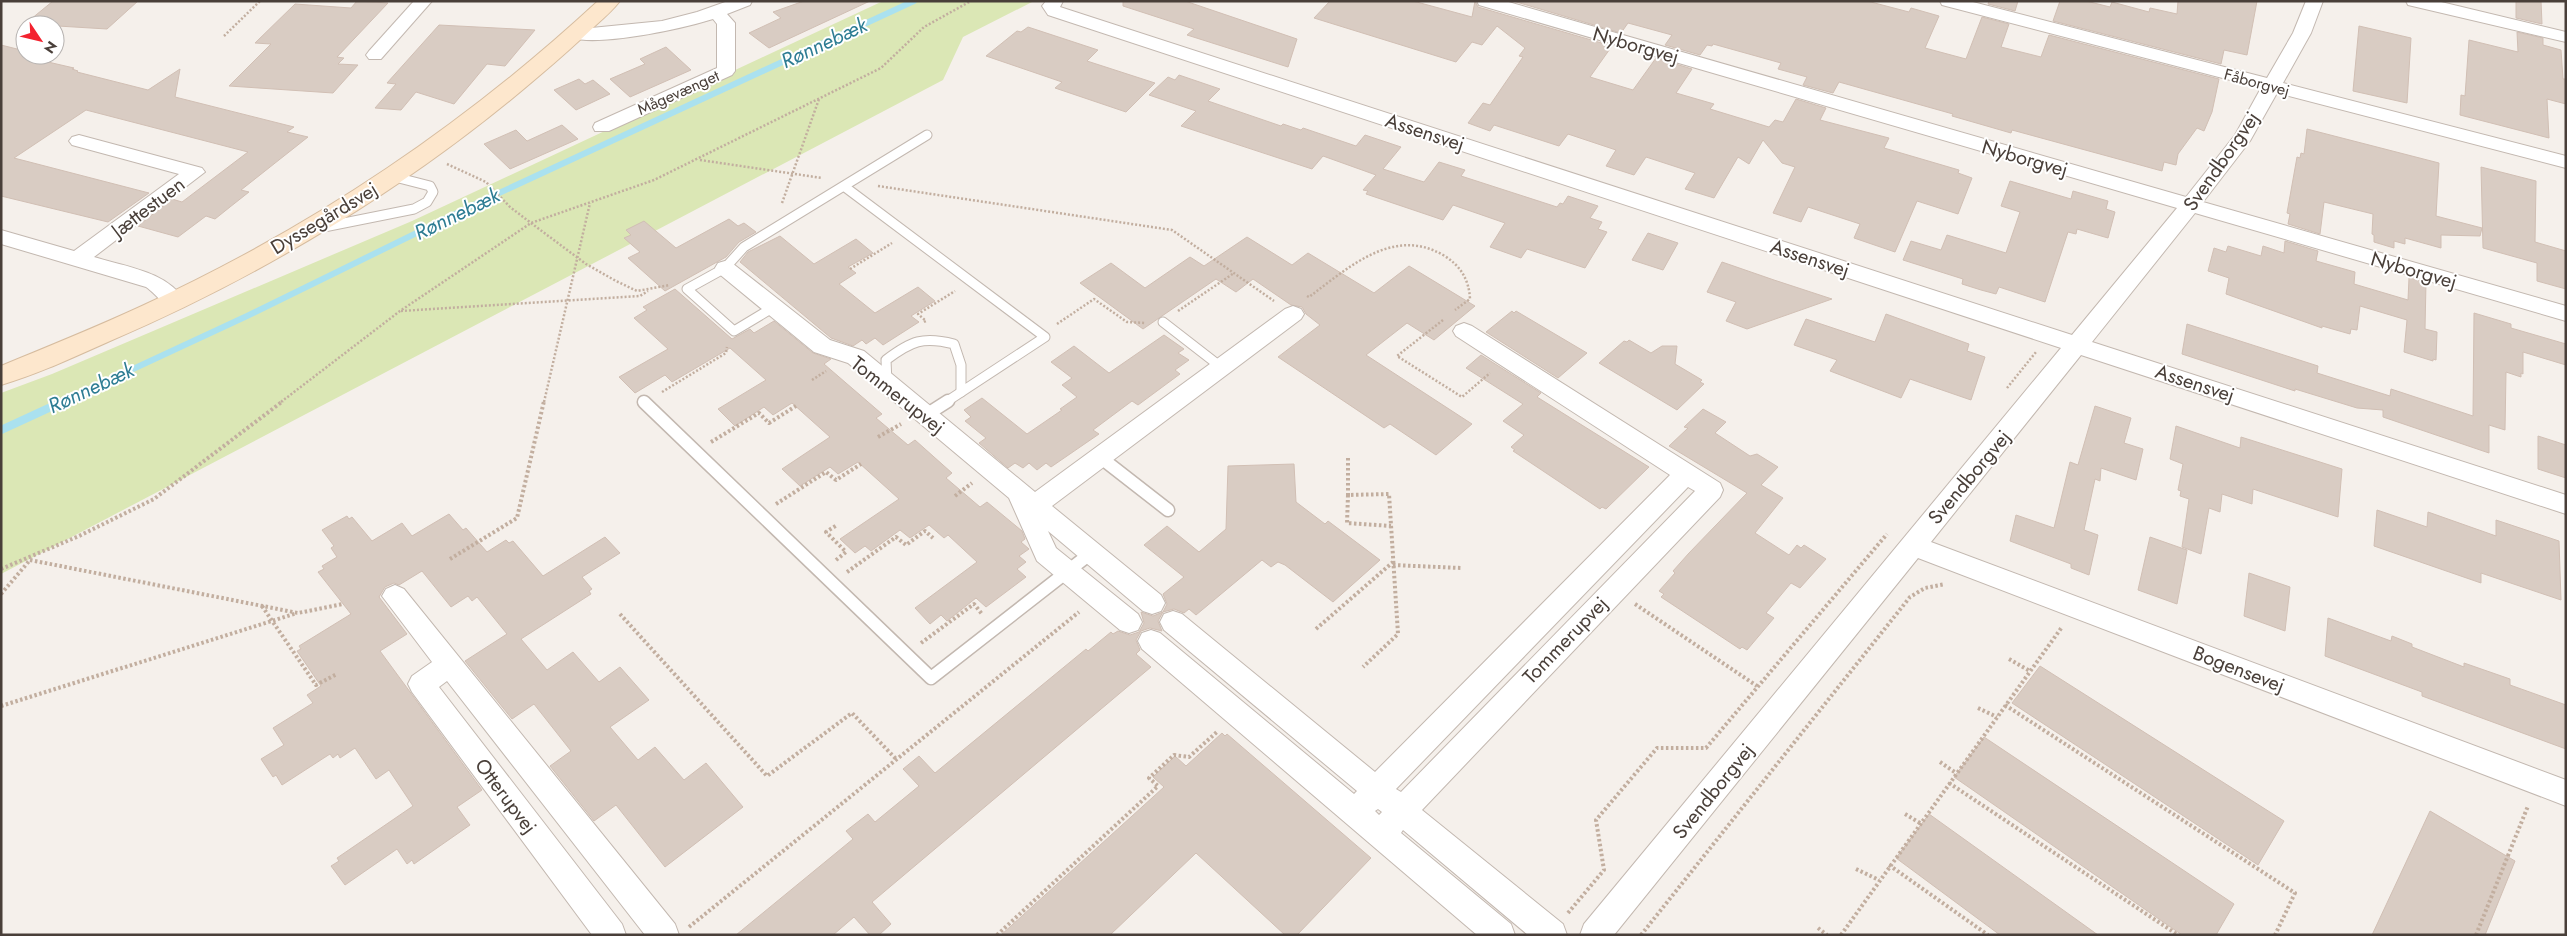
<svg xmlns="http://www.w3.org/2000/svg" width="2567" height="936" font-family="Jost,sans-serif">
	<rect width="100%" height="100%" fill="#f5f0eb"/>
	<!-- green -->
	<path fill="#dbe7b5" d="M883 1H1034L963 37 943 80 1 574V393L52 374 412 221Z"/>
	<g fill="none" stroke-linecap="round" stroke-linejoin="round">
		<!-- stream-far1 -->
		<path stroke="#aae1ef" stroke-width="6" d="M62 402 247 316 484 200 914 1"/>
		<!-- stream -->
		<path stroke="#aae1ef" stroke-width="8" d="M1 430 64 401"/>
	</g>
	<!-- building -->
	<g fill="#d9ccc3" stroke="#d1bfb4">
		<path d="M53 1H138L107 29 25 24Z"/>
		<path d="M357 1 388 3 337 57 344 58 338 64 358 65 333 93 229 86 271 44 255 43 295 4 351 8Z"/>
		<path d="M804 1H870L769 48 749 33 781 18 773 12Z"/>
		<path d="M1123 1H1185L1297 39 1288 67 1187 35 1194 29 1123 6Z"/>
		<path d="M1330 1H1413L1472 17 1475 1 1478 7 1612 46 1590 77 1633 90 1656 58 1692 69 1676 93 1714 104 1710 109 1769 127 1775 120 1783 122 1796 99 1826 108 1820 120 1889 138 1884 148 1959 170 1958 173 1972 178 1958 214 1917 201 1895 252 1854 238 1860 224 1808 207 1801 222 1773 213 1795 167 1782 163 1763 140 1749 164 1738 157 1714 198 1685 189 1695 173 1646 157 1634 175 1606 166 1616 150 1568 134 1559 146 1494 125 1490 131 1468 123 1483 103 1490 105 1523 57 1519 56 1525 48 1497 26 1482 45 1472 42 1456 62 1314 18Z"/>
		<path d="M1513 1H1867L1909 12 1911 8 1939 16 1925 48 1966 59 1982 17 2009 24 2001 47 2041 57 2049 35 2219 79 2212 112 2204 131 2197 128 2178 154 2176 165 2164 162 2162 171 2012 130 2011 133 1952 116 1953 114 1839 82 1833 93 1803 85 1807 77 1778 69 1781 63 1713 44 1712 46 1707 45 1700 55 1665 45 1672 35 1628 23 1621 33Z"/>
		<path d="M1989 1H2018L2015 11 1988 4Z"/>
		<path d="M2060 1H2086L2110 7 2112 2 2149 12 2150 8 2177 14 2178 1H2257L2247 55 2224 50 2221 64 2053 21Z"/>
		<path d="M2516 1H2541L2542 24 2516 18Z"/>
		<path d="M439 25 535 30 505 66 487 64 454 104 416 92 401 110 375 108 396 84 387 83Z"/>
		<path d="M2359 26 2411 38 2407 103 2353 91Z"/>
		<path d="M1028 27 1098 50 1087 61 1155 83 1126 112 1055 88 1062 82 986 56 1017 31 1021 32Z"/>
		<path d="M2517 32 2543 38V45L2561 50 2563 79H2566V104L2547 99 2549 138 2460 115 2461 95 2465 96 2469 40 2518 52Z"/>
		<path d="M1 45 25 51V55H40L53 58 48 62 74 68 72 69 78 71 77 72 148 90 180 69 175 97 294 127 287 132 308 137 241 190 249 192 230 207 215 219 206 216 178 237 138 226 172 199 182 202 248 152 86 110 14 158 149 193 108 222 1 196Z"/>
		<path d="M666 47 691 70 630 97 610 79 645 64 640 59Z"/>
		<path d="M1179 75 1220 89 1208 101 1281 126 1283 124 1301 130 1303 128 1356 146 1365 135 1401 147 1383 169 1424 182 1439 162 1465 170 1461 176 1557 207 1560 203 1563 204 1568 196 1598 206 1590 218 1602 222 1598 229 1607 232 1585 268 1527 249 1521 258 1490 247 1505 223 1453 205 1443 220 1366 194 1368 191 1363 190 1376 175 1323 156 1312 169 1181 126 1196 111 1149 95 1168 77 1175 80Z"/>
		<path d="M579 79 585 84 593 80 610 94 576 110 554 90Z"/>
		<path d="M562 125 578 139 510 169 484 144 516 130 527 141Z"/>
		<path d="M2307 129 2439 163 2436 216 2482 228 2480 236 2441 235V248L2405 238V244L2394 241V248L2374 242V235L2372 234 2373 214 2324 202 2320 234 2288 224 2290 214 2287 213 2297 157 2300 158 2301 153 2304 154Z"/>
		<path d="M2481 167 2536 181 2535 242 2566 251V289L2537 281V263L2483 248Z"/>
		<path d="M2010 181 2071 199 2073 191 2108 201 2106 209 2115 212 2108 238 2077 229 2076 234 2068 232 2045 302 1999 287 1996 294 1981 290 1962 284 1963 279 1903 260 1911 241 1941 250 1947 235 2006 253 2020 212 2001 206Z"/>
		<path d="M729 219 738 226 744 223 756 232 739 242 726 257 665 291 628 258 640 252 624 238 631 235 626 230 644 221 676 248Z"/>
		<path d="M1648 233 1678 243 1663 270 1632 260Z"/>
		<path d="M780 236 814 264 856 239 873 253 848 267 856 273 839 284 875 313 918 287 935 301 911 316 919 322 883 345 875 338 866 344 862 340 853 346 831 338 740 262 748 252Z"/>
		<path d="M1247 237 1292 265 1308 253 1374 293 1409 266 1475 306 1434 340 1407 323 1366 355 1472 424 1436 455 1390 424 1384 428 1278 357 1320 325 1306 314 1302 307 1291 305 1253 279 1236 292 1216 279 1143 329 1080 283 1111 263 1145 288 1190 257 1204 266Z"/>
		<path d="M2285 241 2318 251 2316 261 2355 272 2354 284 2408 300 2409 278 2426 282 2425 329 2437 332 2436 360 2433 359V361L2404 352 2407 320 2360 306 2357 330 2351 329 2350 334 2322 326V328L2226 294 2229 278 2208 271 2214 248 2226 252 2228 246 2261 256 2263 246 2284 253Z"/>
		<path d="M1722 262 1774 280 1832 299 1747 329 1726 321 1736 302 1707 292Z"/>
		<path d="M675 289 732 339 750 329 754 333 774 321 813 353 831 359 824 364 882 414 876 418 908 445 915 440 952 473 946 478 980 507 987 502 1022 531 1025 539 1021 542 1029 549 1019 556 1026 562 1017 569 1026 577 986 607 976 598 947 621 941 615 930 624 915 608 977 562 948 535 944 538 929 525 910 538 900 530 871 551 865 546 855 553 840 539 899 499 858 462 838 474 830 467 800 486 782 469 830 437 792 403 773 415 764 407 735 426 718 409 766 380 730 348 672 382 665 375 635 393 619 377 668 349 634 318 647 310 643 307Z"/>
		<path d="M1512 311 1514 313 1516 311 1587 353 1558 378 1486 332Z"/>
		<path d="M2474 313 2511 324V328L2566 344V365L2523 352V374L2521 373V377L2506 372 2505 430 2489 425V453L2383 417V410L2357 408 2295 389V391L2182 354 2187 324 2318 366 2317 373 2390 396 2391 389 2473 416Z"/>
		<path d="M1886 314 1969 344 1967 351 1985 357 1971 400 1910 379 1901 398 1830 371 1837 360 1794 345 1806 319 1875 342Z"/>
		<path d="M1164 335 1184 349 1178 353 1189 360 1175 370 1180 374 1138 405 1132 401 1093 430 1099 434 1051 467 1046 463 1037 470 1029 463 1023 468 1015 463 1008 468 979 443 986 438 965 421 971 417 964 410 982 398 1027 434 1062 410 1060 409 1077 397 1062 385 1072 378 1051 362 1074 346 1109 373Z"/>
		<path d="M1629 340 1651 353 1662 346H1677L1675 364 1702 380 1700 382 1704 384 1677 410 1599 363 1624 341 1627 342Z"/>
		<path d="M1481 355 1541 393 1537 397 1649 467 1606 509 1602 507 1600 509 1513 451 1515 450 1511 447 1524 435 1503 421 1523 404 1466 368Z"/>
		<path d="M2095 406 2131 418 2124 443 2143 449 2136 480 2101 468 2100 481 2095 479 2084 530 2098 535 2089 575 2071 568V564L2010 541 2016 515 2054 528 2070 462 2078 465Z"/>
		<path d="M1703 409 1726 422 1715 433 1750 456 1757 454 1778 467 1761 485 1783 498 1755 533 1789 555 1797 545 1801 548 1804 545 1826 559 1800 588 1791 583 1766 613 1774 618 1747 650 1742 647 1740 649 1661 597 1664 594 1659 591 1675 573 1673 571 1689 553 1747 493 1669 446 1688 428 1684 427Z"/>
		<path d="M2176 426 2240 448 2241 437 2342 469 2338 517 2253 489 2252 504 2222 494 2220 512 2209 508 2201 554 2182 547 2189 499 2180 496 2181 491 2178 490 2183 464 2170 459Z"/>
		<path d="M2538 436 2566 445V478L2538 469Z"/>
		<path d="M1294 464 1296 502 1325 524 1328 521 1380 560 1333 602 1285 565 1278 562 1271 567 1262 560 1196 615 1189 609 1184 613 1174 609 1163 612 1158 621 1162 631 1150 628 1141 631 1136 640 1140 650 1136 654 1151 667 872 902 891 924 879 935H870L854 917 833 935H736L853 839 846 831 868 814 875 822 919 786 903 769 919 756 935 773 1086 649 1088 651 1111 632 1113 634 1118 631 1130 635 1139 632 1144 623 1141 612 1153 616 1163 612 1167 604 1163 594 1184 577 1144 545 1167 526 1199 552 1226 529 1228 466Z"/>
		<path d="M2377 510 2427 527 2428 512 2496 536V520L2559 541 2561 600 2481 573V583L2374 546Z"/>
		<path d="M449 514 463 530 466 528 487 552 506 540 509 543 513 541 543 576 605 537 620 553 582 577 592 589 589 591 591 594 521 639 547 670 573 652 599 682 620 667 649 700 610 727 638 760 655 747 684 780 706 763 743 807 665 867 616 805 594 821 550 766 571 751 534 704 512 719 465 661 507 634 477 597 472 601 468 596 451 607 422 571 399 585 394 583 385 587 379 597 407 634 380 651 482 790 457 807 470 825 414 864 412 860 407 864 397 849 345 885 331 866 339 861 337 858 413 806 389 770 376 779 355 748 340 758 338 754 333 758 330 754 282 785 276 775 273 777 261 759 284 745 273 728 313 703 307 695 321 686 297 651 301 649 299 646 351 614 318 572 324 569 322 566 337 557 331 548 334 546 322 530 347 516 349 519 352 517 372 541 402 523 412 536Z"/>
		<path d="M2150 537 2187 550 2177 604 2138 590Z"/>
		<path d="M2249 573 2290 587 2285 631 2244 616Z"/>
		<path d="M2328 618 2391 641 2392 636 2412 644V647L2464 667V663L2510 679V685L2566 705V749L2422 696V692L2325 656Z"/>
		<path d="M2040 666 2284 821 2258 865 2012 703Z"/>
		<path d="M1222 733 1225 736 1227 734 1371 858 1297 935H1285L1196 853 1110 935H1001L1164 787 1153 777 1175 756 1186 766Z"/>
		<path d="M1984 737 2234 904 2216 935H2182L1954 777Z"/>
		<path d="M2430 811 2515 861 2485 935H2372Z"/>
		<path d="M1929 814 2098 935H2000L1896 858Z"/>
	</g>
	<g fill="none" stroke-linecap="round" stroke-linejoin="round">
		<defs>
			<g id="lane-far1">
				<path d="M845 187 1045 337 946 402"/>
				<path d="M319 228 414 209 427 202 433 192 430 186 391 176"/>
				<path d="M774 307 734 331 687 289 725 268 744 247 927 135"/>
				<path d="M1163 322 1221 367"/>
				<path d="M887 383 886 360C911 341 923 336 954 344L961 365V392"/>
			</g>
			<g id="lane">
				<path d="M644 402 931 678 1091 553"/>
				<path d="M926 415 948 401"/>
				<path d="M1100 457 1168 510"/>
			</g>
			<g id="street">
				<path d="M414 1H432L381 59H369L366 55 369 51Z"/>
				<path d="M728 1H752L750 5 727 14 735 23V71L732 75 609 131H595L593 127 595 123 717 68V24L713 19C681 29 603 46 571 38L568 34 571 30 662 21 697 12Z"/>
				<path d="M1046 1H1063L1060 7 2072 335 2177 208 1479 5 1477 1H1505L2186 197 2235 135 2261 88 1942 5 1940 1H1969L2267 78 2293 33 2306 1H2323L2311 33 2283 83 2566 156V168L2277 93 2250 141 2203 202 2566 306V321L2195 213 2092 342 2566 495V514L2081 355 1931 542 2566 780V806L1918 558 1614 935H1580L1584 924 2061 348 1048 15 1042 6Z"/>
				<path d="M2406 1H2437L2566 32V42L2408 5Z"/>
				<path d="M79 135 202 168 205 172 94 257C126 267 167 271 186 302L183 307C166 312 159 296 146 287L1 244V230L74 251 179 174 72 145 69 141 72 137Z"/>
				<path d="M725 261 732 263 830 340 864 351 1035 492 1285 309 1293 306 1301 309 1304 314 1301 319 1052 506 1161 595 1165 603 1161 611 1152 614 1143 611 1048 531 1056 548 1138 614 1142 622 1138 630 1129 633 1120 630 1037 561 1009 498 848 363 814 352 718 273 715 268 718 263Z"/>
				<path d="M1464 323 1472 326 1720 483 1723 490 1720 497 1422 810 1563 924 1567 935H1528L1403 830 1401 833 1511 924 1515 935H1477L1142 649 1138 641 1142 633 1151 630 1160 633 1354 794 1357 791 1164 630 1160 622 1164 614 1173 611 1182 614 1375 772 1670 475 1456 336 1453 331 1456 326ZM1688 487 1695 491 1401 792 1396 789ZM1378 809 1382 812 1379 815 1375 811Z"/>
				<path d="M395 585 404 589 675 924 679 935H645L447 681 439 687 622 924 626 935H592L412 692 408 684 412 676 432 662 382 596 386 589Z"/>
			</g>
			<path id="secondary" d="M598 1H620C613 10 604 18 596 25 577 43 559 59 539 76 412 185 264 275 110 341 74 357 38 374 1 385V366C49 346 97 327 144 305 311 228 463 126 598 1Z"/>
		</defs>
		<!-- lane-far1 casing -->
		<use href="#lane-far1" stroke="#c3b8b0" stroke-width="11"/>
		<!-- lane casing -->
		<use href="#lane" stroke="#c3b8b0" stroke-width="15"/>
		<!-- street casing -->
		<use href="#street" stroke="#c3b8b0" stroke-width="2"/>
		<!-- secondary casing -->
		<use href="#secondary" stroke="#d6bc9f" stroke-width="2"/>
		<!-- path-far1 -->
		<g stroke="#c2ae9f" stroke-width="2.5" stroke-dasharray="2 2" stroke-linecap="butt">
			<path d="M224 36 260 1"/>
			<path d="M700 160 822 178"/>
			<path d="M447 164 486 182 510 207 531 223 586 264 616 281 637 291 670 285"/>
			<path d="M878 186 1172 230 1274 301"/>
			<path d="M782 203 819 99"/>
			<path d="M850 269 892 243"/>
			<path d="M1307 296 1309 297C1348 268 1393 226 1443 255 1460 265 1469 279 1470 299L1455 310"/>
			<path d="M401 311 640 296 648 291"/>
			<path d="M1178 311 1234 273"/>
			<path d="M1443 320 1397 356 1462 397 1490 373"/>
			<path d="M924 322 926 321 918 314 955 291"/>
			<path d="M1057 324 1094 299 1127 322 1146 323"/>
			<path d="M812 380 826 371"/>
			<path d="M2007 388 2036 352"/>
			<path d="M662 392 726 353 727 347"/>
			<path d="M281 402 400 311 531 223 654 180 881 68 924 27 971 1"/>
			<path d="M544 402 590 203"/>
		</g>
		<!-- path -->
		<g stroke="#c2ae9f" stroke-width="4" stroke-dasharray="2.5 2.5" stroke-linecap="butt">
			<path d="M878 437 901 424"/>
			<path d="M711 442 759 413 769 423 796 406"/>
			<path d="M1348 458V495L1389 494 1398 634 1363 667"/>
			<path d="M1348 495 1347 523 1391 526"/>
			<path d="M955 496 972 483"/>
			<path d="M776 504 826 472 836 480 861 464"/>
			<path d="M450 559 517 518 544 401"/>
			<path d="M30 560 298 613 343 604"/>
			<path d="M836 560 846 552 826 532 837 525"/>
			<path d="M1393 565 1461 568"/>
			<path d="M1 569 79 536 154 499 283 401"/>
			<path d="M847 572 896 537 906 545 925 531 933 538"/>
			<path d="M1 594 30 560"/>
			<path d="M1635 604 1757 686"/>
			<path d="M262 606 316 685 337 674"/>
			<path d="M620 614 767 776 852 713 896 759"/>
			<path d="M1316 629 1393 562"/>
			<path d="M921 643 974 604 982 614"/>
			<path d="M2009 659 2030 671"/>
			<path d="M2005 705 2295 893 2275 935"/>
			<path d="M1 706 297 613"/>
			<path d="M1978 708 1997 717"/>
			<path d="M1940 762 1956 773"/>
			<path d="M1949 783 2178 935"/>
			<path d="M1905 814 1920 823"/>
			<path d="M1889 865 1988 935"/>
			<path d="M1856 869 1879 880"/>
			<path d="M1568 913 1604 870 1596 820 1657 748H1706L1887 534"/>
			<path d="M689 927 1079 612"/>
			<path d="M1818 928 1827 935"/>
			<path d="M997 935 1158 786 1149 778 1174 755 1189 757 1218 731"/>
			<path d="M1641 935 1910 597 1925 588 1945 584"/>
			<path d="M1841 935 2062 627"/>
			<path d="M2476 935 2528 806"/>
		</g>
		<!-- lane-far1 -->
		<use href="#lane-far1" stroke="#fff" stroke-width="9"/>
		<!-- lane -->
		<use href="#lane" stroke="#fff" stroke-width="12"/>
		<!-- street -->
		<use href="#street" fill="#fff" fill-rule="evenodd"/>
		<!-- secondary -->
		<use href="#secondary" fill="#fde7cd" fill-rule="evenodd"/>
	</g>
	<g text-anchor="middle" stroke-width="4" stroke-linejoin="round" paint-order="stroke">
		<!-- far-street labels -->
		<g font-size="16" fill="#493f39" stroke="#fff">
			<text transform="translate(2257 82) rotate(15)" y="6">Fåborgvej</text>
			<text transform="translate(678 92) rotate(-24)" y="6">Mågevænget</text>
		</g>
		<!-- street labels -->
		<g font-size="20" fill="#493f39" stroke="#fff">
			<text transform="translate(1636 45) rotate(16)" y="7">Nyborgvej</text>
			<text transform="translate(1425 132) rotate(18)" y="7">Assensvej</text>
			<text transform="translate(2025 158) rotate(16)" y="7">Nyborgvej</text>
			<text transform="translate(2221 161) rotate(-55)" y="7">Svendborgvej</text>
			<text transform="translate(148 207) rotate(-37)" y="7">Jættestuen</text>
			<text transform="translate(324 218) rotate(-31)" y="7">Dyssegårdsvej</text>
			<text transform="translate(1810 258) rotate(18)" y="7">Assensvej</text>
			<text transform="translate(2414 270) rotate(16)" y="7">Nyborgvej</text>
			<text transform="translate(2195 383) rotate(18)" y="7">Assensvej</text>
			<text transform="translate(898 395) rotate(38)" y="7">Tommerupvej</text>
			<text transform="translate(1969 477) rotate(-50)" y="7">Svendborgvej</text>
			<text transform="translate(1565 640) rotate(-46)" y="7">Tommerupvej</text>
			<text transform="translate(2239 669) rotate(21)" y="7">Bogensevej</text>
			<text transform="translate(1713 791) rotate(-51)" y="7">Svendborgvej</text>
			<text transform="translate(506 796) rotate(53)" y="7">Otterupvej</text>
		</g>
		<!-- water labels -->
		<g font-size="21" font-style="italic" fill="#2d7c93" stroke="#fff">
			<text transform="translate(824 43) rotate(-25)" y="7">Rønnebæk</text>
			<text transform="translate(457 214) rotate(-26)" y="7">Rønnebæk</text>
			<text transform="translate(91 388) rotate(-25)" y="7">Rønnebæk</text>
		</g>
	</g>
	<!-- border -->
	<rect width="2567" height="936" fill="none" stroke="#493f39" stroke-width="5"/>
	<!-- north arrow -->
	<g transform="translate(40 40) rotate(125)"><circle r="24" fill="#ffffff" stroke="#b6b2b0"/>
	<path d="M0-4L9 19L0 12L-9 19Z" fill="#f3232f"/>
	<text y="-8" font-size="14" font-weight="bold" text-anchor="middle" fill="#493f39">N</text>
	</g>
</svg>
